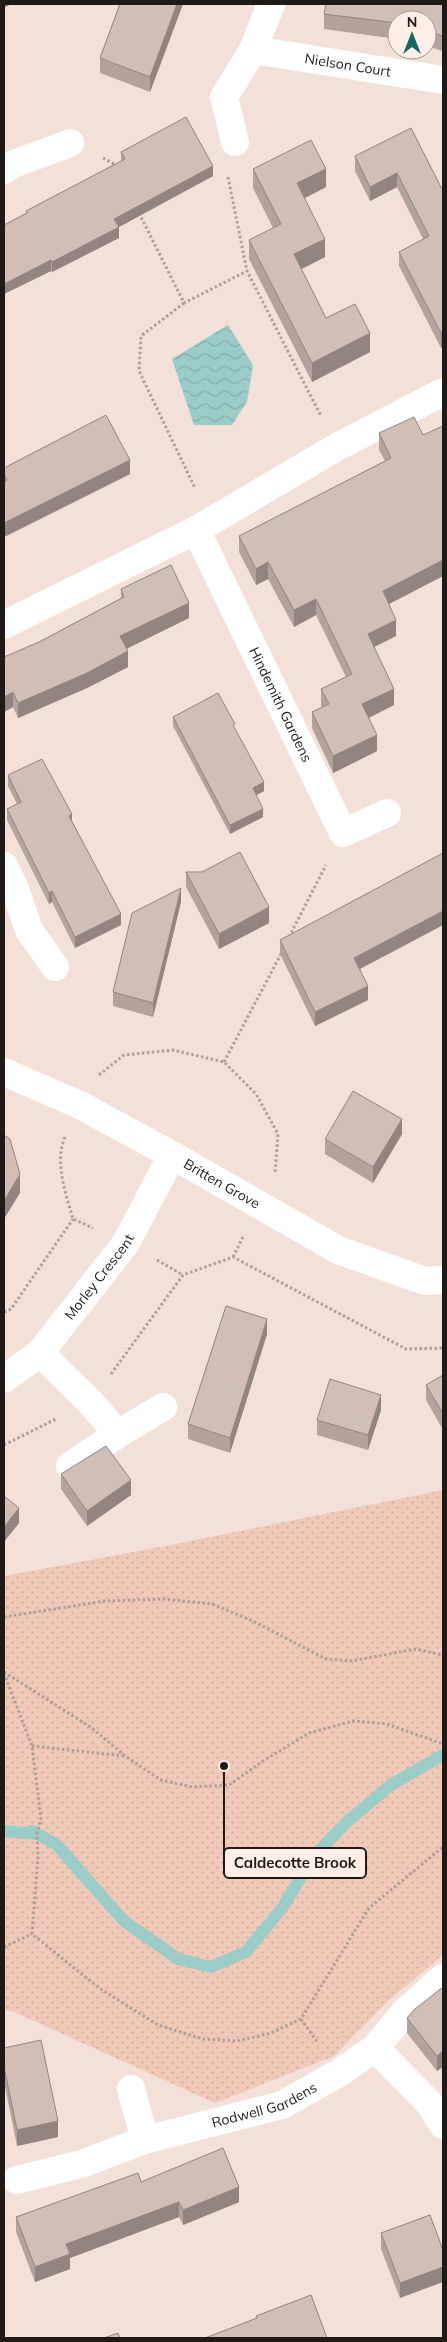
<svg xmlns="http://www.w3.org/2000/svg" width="447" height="2342" font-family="Mulish,sans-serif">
	<defs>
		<pattern id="green-dots" width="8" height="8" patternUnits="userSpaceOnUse" patternTransform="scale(1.25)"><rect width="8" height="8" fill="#f0c9b8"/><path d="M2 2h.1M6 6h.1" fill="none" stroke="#ceac9d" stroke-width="1.8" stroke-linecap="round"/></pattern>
		<pattern id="water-waves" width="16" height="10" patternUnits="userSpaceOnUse" patternTransform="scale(1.25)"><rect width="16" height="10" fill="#9bcdc8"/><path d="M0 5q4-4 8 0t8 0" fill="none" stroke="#85afab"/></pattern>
	</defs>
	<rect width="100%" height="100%" fill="#f3e1d9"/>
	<!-- green -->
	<path fill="url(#green-dots)" d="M443 1490V1955L389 2000 334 2056 215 2103 12 2011 4 2010V1576L171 1545Z"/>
	<!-- water -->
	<path fill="url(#water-waves)" d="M228 325 253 365 247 402 232 425H194L172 359Z"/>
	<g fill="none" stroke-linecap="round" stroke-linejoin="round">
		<!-- stream -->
		<path stroke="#9bcdc8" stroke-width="12" d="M4 1831 37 1834 32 1831 56 1844 124 1921 178 1959 211 1967 246 1952 282 1908 314 1856 349 1820 391 1785 443 1755"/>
		<!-- path -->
		<g stroke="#aea099" stroke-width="3" stroke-dasharray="2.5 2.5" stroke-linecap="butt">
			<path d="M103 158 114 164 116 167"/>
			<path d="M228 177 247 271"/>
			<path d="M139 213 184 303 247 271 321 416"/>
			<path d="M184 303 141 336 139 371 195 488"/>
			<path d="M289 937 326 865"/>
			<path d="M224 1062 282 952"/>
			<path d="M99 1075 124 1055 173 1050 224 1062 256 1094 278 1134 275 1173"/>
			<path d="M65 1137C54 1162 66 1194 73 1219L93 1228"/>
			<path d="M233 1257 243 1237"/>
			<path d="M157 1260 183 1275"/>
			<path d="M4 1312 11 1309 73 1219"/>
			<path d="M111 1374 183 1275 233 1257 406 1349 443 1348"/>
			<path d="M4 1445 56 1419"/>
			<path d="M4 1617 105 1601 163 1599 212 1604 253 1621 326 1659 352 1661 415 1649 443 1655"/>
			<path d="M4 1672 92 1728 125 1756 161 1780 192 1787 229 1785 263 1761 309 1733 353 1721 387 1724 443 1744"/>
			<path d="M4 1673 32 1746 41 1818 37 1834 38 1857 32 1934 99 1988 158 2025 203 2039 237 2041 271 2033 301 2019 369 1908 443 1847"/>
			<path d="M32 1746 125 1756"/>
			<path d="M4 1947 32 1934"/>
			<path d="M301 2019 318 2043"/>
		</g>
		<!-- minor -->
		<g stroke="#fff" stroke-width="28">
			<path id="s1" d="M253 50 443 80"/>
			<path d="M235 142 224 97 253 50 271 4"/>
			<path d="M4 170 11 165 70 143"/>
			<path id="s2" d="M196 530 343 833 387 813"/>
			<path d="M4 625 196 530 337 447 443 392"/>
			<path d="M4 866 15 889 29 930 55 967"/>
			<path id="s3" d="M4 1072 80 1105 172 1155 338 1250 425 1281 443 1280"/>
			<path d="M40 1353 90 1402 118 1434"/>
			<path id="s4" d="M4 1379 40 1353 126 1243 172 1155"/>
			<path d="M70 1466 118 1434 163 1407"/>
			<path d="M443 1978 405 2012 375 2048 429 2103 443 2125"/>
			<path d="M131 2089 145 2140"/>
			<path id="s5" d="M17 2180 81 2164 145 2140 282 2105 339 2073 375 2048"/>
		</g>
	</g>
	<!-- wall -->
	<g fill="#b3a39d">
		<path d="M120 4H183L150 92 100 73V58Z"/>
		<path d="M443 4V51L427 46V20H397V39L324 29V14Z"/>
		<path d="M121 152 213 176 119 227V238L52 272 51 271 4 294V225L26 213V211L121 161Z"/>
		<path d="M355 156 443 191 441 348 399 266V252L423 239 397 187 370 201 355 171Z"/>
		<path d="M253 169 326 187 305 198 325 257 301 269 326 318 370 352 312 382 249 259V240L273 228 253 188Z"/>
		<path d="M443 426V576L389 604 396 636 374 647 394 705 369 718 377 751 333 773 312 728V712L322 707 321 705V689L346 677 316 615 294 627 268 579 256 585 239 552V536L385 461 379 450V433L423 435Z"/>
		<path d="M4 468 130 474 4 537Z"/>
		<path d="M121 589 189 618 126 649 128 667 87 688 18 718 13 707 4 712 39 642 121 598Z"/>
		<path d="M173 717 235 729 264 791 256 795 263 817 230 834 173 726Z"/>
		<path d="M8 775 72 822 121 925 75 948 52 902 49 904 7 820V809L17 804 8 786Z"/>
		<path d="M186 872 269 923 219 949 186 887Z"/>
		<path d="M181 902 153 1017 113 1006V992Z"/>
		<path d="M443 925 360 969 368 1000 315 1026 280 954V940Z"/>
		<path d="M402 1134 373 1183 325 1154V1139Z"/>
		<path d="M267 1334 230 1453 188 1439V1424Z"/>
		<path d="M443 1375V1430L426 1400V1385Z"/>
		<path d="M381 1410 368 1450 317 1435V1420Z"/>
		<path d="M61 1474 131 1495 87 1526 61 1489Z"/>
		<path d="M443 1987 437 2071 407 2033V2018Z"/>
		<path d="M4 2048 58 2137 17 2146 4 2082Z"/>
		<path d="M141 2182 239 2202 183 2225 179 2217 70 2258V2269L35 2282 16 2232V2217Z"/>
		<path d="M430 2215 400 2298 381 2249V2233Z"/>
	</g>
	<!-- shaded-wall -->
	<g fill="#928580">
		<path d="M4 4H11L4 8Z"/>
		<path d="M177 4H183L150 92V77Z"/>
		<path d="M213 166V176L119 227V238L52 272V262L114 219Z"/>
		<path d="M326 169V187L297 202V183Z"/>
		<path d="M397 173V187L370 201V187Z"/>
		<path d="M325 239V257L294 273V254Z"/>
		<path d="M51 260V271L4 294V284Z"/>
		<path d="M443 332V346L441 348V333Z"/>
		<path d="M370 333V352L312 382V363Z"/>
		<path d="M130 460V474L4 537V523Z"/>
		<path d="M443 560V576L383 607V591Z"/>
		<path d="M268 562V579L256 585V569Z"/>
		<path d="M316 599V615L294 627V610Z"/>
		<path d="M189 603V618L120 652V636Z"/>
		<path d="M396 620V636L368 650V634Z"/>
		<path d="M128 651V667L87 688 18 718V703Z"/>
		<path d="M394 689V705L362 721V704Z"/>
		<path d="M13 692V707L4 712V697Z"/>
		<path d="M377 735V751L333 773V756Z"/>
		<path d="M264 782V791L253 797V788Z"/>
		<path d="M263 809V817L230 834V825Z"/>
		<path d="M72 814V825L69 816Z"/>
		<path d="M181 888V902L153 1017V1003Z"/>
		<path d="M52 891V902L49 904V893Z"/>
		<path d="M269 907V923L219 949V934Z"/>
		<path d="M443 911V925L354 972V958Z"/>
		<path d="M121 914V925L75 948V937Z"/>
		<path d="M368 986V1000L315 1026V1012Z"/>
		<path d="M402 1119V1134L373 1183V1167Z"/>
		<path d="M20 1174V1193L4 1219V1201Z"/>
		<path d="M267 1319V1334L230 1453V1438Z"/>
		<path d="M381 1395V1410L368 1450V1435Z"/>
		<path d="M131 1480V1495L87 1526V1511Z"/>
		<path d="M19 1508V1523L4 1542V1527Z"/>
		<path d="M443 2051V2067L437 2071V2056Z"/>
		<path d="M58 2121V2137L17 2146V2130Z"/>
		<path d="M239 2187V2202L183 2225V2210Z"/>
		<path d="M179 2202V2217L70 2258V2269L35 2282V2267L66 2244Z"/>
		<path d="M443 2267V2282L400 2298V2283Z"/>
	</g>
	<!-- building -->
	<g fill="#d0beb7" stroke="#928580">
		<path d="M120 4H177L150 77 100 58Z"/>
		<path d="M326 4H443V36L427 31V20H397V23L324 14Z"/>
		<path d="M186 117 213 166 114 219 119 227 52 262 51 260 4 284V225L27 213 26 211 125 159 121 152Z"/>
		<path d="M411 128 443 191V332L441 333 399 252 429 236 397 173 370 187 355 156Z"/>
		<path d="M311 140 326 169 297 183 325 239 294 254 326 318 355 304 370 333 312 363 249 240 281 224 253 169Z"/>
		<path d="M106 415 130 460 4 523V482L7 480 4 474V468Z"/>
		<path d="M414 417 423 435 443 426V560L383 591 396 620 368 634 394 689 362 704 377 735 333 756 312 712 329 704 321 689 352 674 316 599 294 610 268 562 256 569 239 536 391 458 379 433Z"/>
		<path d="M171 565 189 603 120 636 128 651 87 673 18 703 13 692 4 697V657L39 642 124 597 121 589Z"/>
		<path d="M218 693 235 724 233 725 264 782 253 788 263 809 230 825 173 717Z"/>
		<path d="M42 759 72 814 69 816 121 914 75 937 52 891 49 893 7 809 21 802 8 775Z"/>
		<path d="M240 852 269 907 219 934 186 872H202Z"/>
		<path d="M443 853V911L354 958 368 986 315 1012 280 940Z"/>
		<path d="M181 888 153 1003 113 992 132 913Z"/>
		<path d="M353 1091 402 1119 373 1167 325 1139Z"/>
		<path d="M4 1135 10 1139 20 1174 4 1201Z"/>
		<path d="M226 1306 267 1319 230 1438 188 1424Z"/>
		<path d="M443 1375V1414L426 1385Z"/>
		<path d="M330 1379 381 1395 368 1435 317 1420Z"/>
		<path d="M106 1446 131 1480 87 1511 61 1474Z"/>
		<path d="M4 1496 19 1508 4 1527Z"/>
		<path d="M443 1987V2051L437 2056 407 2018 415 2009Z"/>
		<path d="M41 2040 58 2121 17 2130 4 2067V2048Z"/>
		<path d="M223 2148 239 2187 183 2210 179 2202 66 2244 70 2254 35 2267 16 2217 138 2173 141 2182Z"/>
		<path d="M430 2215 443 2250V2267L400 2283 381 2233Z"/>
		<path d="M311 2295 327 2338H205L257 2318 256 2316Z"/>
		<path d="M118 2333 120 2338H104Z"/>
	</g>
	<g text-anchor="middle" stroke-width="4" stroke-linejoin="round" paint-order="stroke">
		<!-- street labels -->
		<g font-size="14" fill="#201a17" stroke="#fdefe8">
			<text dy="5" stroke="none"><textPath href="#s1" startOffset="96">Nielson Court</textPath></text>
			<text dy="5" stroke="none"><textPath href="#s2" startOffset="194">Hindemith Gardens</textPath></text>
			<text dy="5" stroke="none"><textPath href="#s3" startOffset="245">Britten Grove</textPath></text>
			<text dy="5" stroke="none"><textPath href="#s4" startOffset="141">Morley Crescent</textPath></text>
			<text dy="5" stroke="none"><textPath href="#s5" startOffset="259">Rodwell Gardens</textPath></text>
		</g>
	</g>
	<!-- callouts -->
	<path fill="none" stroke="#201a17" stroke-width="2" d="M224 1766L224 1863"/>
	<circle fill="#201a17" stroke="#fdefe8" stroke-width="2" cx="224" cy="1766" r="5"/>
	<rect fill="#fdefe8" stroke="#201a17" stroke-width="2" x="224" y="1848" width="142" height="30" rx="5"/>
	<g font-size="15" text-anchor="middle" font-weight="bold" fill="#201a17">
		<text x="295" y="1868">Caldecotte Brook</text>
	</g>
	<!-- border -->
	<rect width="447" height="2342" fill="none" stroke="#201a17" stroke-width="10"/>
	<!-- north arrow -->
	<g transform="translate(412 35)"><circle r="24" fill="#fdefe8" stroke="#a59a94"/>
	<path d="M0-4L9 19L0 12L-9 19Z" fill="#1a6762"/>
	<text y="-8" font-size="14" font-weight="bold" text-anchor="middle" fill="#201a17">N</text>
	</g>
</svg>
